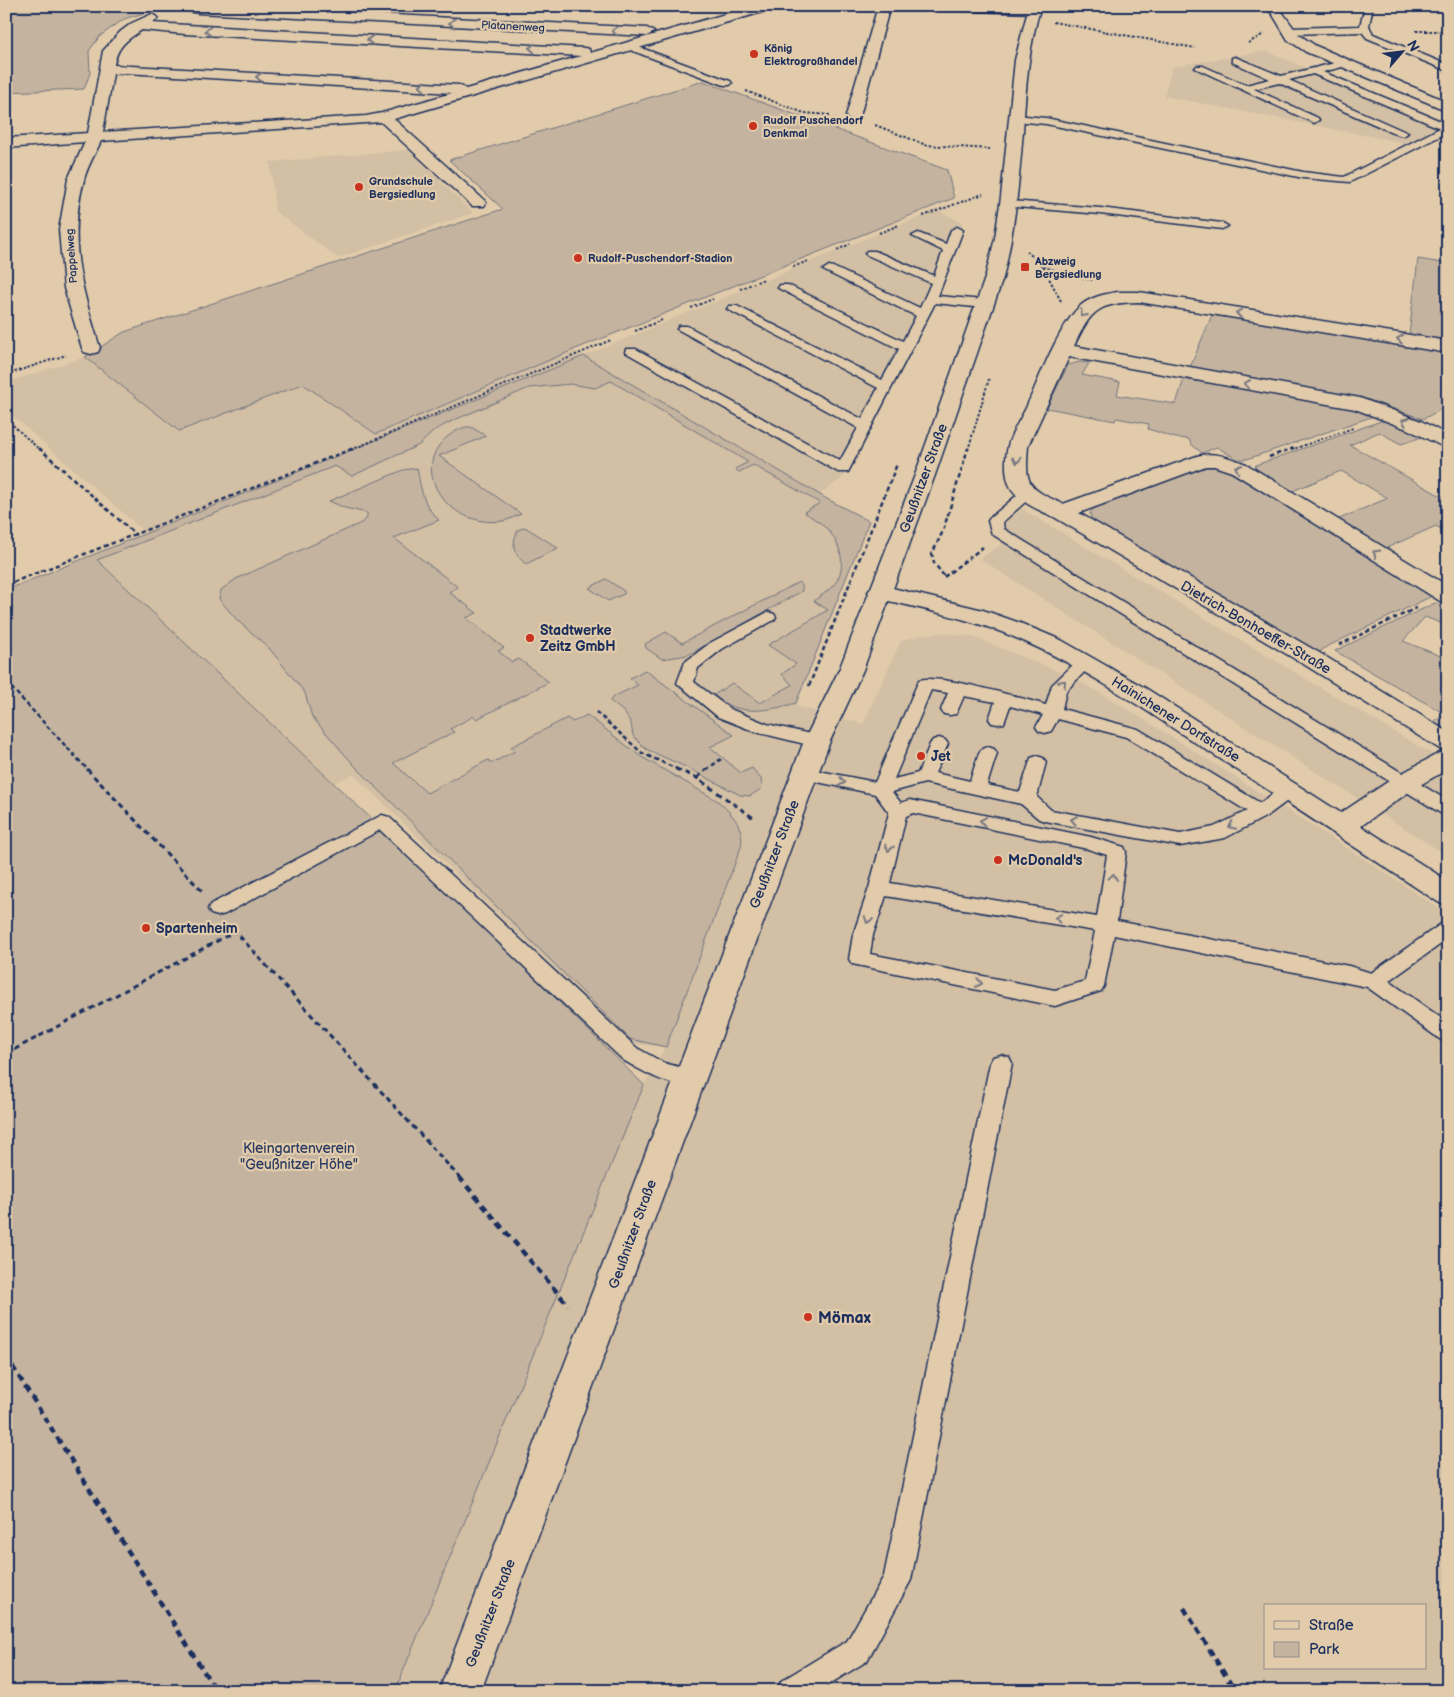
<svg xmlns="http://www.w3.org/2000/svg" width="1454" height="1697" font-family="'Balsamiq Sans',sans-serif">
	<rect width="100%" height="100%" fill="#e1cbaa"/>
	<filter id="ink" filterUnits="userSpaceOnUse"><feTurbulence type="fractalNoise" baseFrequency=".02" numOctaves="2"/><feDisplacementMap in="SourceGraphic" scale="10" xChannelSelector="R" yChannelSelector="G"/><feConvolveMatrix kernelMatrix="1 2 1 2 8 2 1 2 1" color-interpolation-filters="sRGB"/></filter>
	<g filter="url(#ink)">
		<!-- built -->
		<g fill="#d2bfa4" fill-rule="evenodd">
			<path d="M1266 51 1447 128 1415 145 1164 96 1172 67Z"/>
			<path d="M408 150 473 213 338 258 275 211 270 162Z"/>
			<path d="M938 211 962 222 963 230 937 299 913 350 850 472 820 494 869 521 796 706 863 724 901 641 921 635 944 633 973 637 1072 677 1124 707 1335 840 1448 914V1691H917L918 1687 909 1691H395L644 1085 665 1047 632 1044 353 774 334 783 92 556 147 534 6 410V383L85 357 178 431 303 384 376 434 573 350 584 356 894 227ZM1265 1606H1425V1668H1265Z"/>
			<path d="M1022 509 1448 764V856L980 559 1002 544 1006 522Z"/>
		</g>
		<!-- green -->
		<g fill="#c4b49f" stroke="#70727e">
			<path d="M6 6H167L124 19 100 36 89 51 90 73 84 89 6 92Z"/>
			<path d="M703 81 947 170 954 198 573 350 376 434 303 384 179 431 85 357 124 332 503 209 449 160Z"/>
			<path d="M1418 259 1448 264V341L1409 335Z"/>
			<path d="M1212 315 1448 351V413L1440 410 1423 419 1366 399 1189 370Z"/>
			<path d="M584 356 827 499 869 521 796 703C769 711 736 717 714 695L732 683 760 703 792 685 782 674 796 664 768 645 828 610 814 601C820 596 827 592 832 587 849 569 841 543 826 528 819 521 811 517 804 512L820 503 753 465 739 472 735 469 748 462 611 381 595 388 570 384 529 388 452 421 435 430 419 445 352 476 335 466 97 560 396 842 644 1085 395 1691H6V590Z"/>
			<path d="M1080 362 1089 363 1082 375 1120 382 1117 395 1176 404 1184 379 1352 407 1375 414 1371 417 1247 459H1237L1217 447 1202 453 1191 444 1189 439 1176 438 1148 429 1149 424 1116 418 1115 421 1047 408 1068 365Z"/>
			<path d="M1381 421 1394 422 1422 437 1401 444 1379 432 1350 445 1448 500V533L1436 526 1384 549 1337 520 1388 498 1341 471 1290 492 1254 470 1256 465Z"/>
			<path d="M465 427H471L486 436 439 456 521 514C516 516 509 520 503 521 440 530 399 453 465 427Z"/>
			<path d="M1204 467H1215L1226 470 1432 596 1326 647 1317 654 1110 533 1092 521 1090 513 1095 507Z"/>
			<path d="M417 468C421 489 423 506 439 520L394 538 458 587 449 592 477 613 466 618 504 648 498 651 512 662 519 659 549 682 477 719 474 716 450 729 454 732 393 763 427 793 488 760 492 763 515 751 511 747 567 718 573 722 587 715 640 756 718 801C732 814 745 827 741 847L666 1047 630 1039 355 766 312 717 305 693 269 648 237 620 219 599 221 590 236 579 361 523 367 518V513L345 508 329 501 403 470Z"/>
			<path d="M525 527 555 546 558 548 526 564C513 554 511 545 518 530Z"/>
			<path d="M606 579 624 591V594L608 601 589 588Z"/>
			<path d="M799 582 802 585V591L688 655 662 659 646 648 645 644 666 632 682 643Z"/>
			<path d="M1435 603 1448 605V626L1425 617 1403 641 1448 659V732L1432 723 1445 714 1335 651Z"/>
			<path d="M645 670 734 735 710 747 741 773 752 768 761 779 762 784 761 789 750 796 740 795 690 769 646 749 633 736 631 723 624 712 610 701 613 697 638 685 630 678Z"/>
		</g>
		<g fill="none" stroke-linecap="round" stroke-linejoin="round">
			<defs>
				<g id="service">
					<path d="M1365 6H1373L1369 26 1373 34 1448 65V71L1367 38 1362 32 1290 34 1286 31 1290 28 1360 26Z"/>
					<path d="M628 43 730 81 732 83 730 85H724L625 48V44Z"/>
					<path d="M1235 57 1281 76 1343 61 1346 62V66L1323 72 1448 124V132L1350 182 1303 178 1046 124 1016 121 1011 118 1016 115 1046 118 1303 172 1344 177 1440 128 1313 74 1289 80 1408 133 1403 136 1399 135 1279 83 1254 89 1318 118 1319 120 1314 123 1195 68 1197 66H1203L1246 85 1270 79 1232 62V58Z"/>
					<path d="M1009 201 1100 208 1222 223 1228 226 1222 229 1100 214 1005 206 1003 204 1005 202Z"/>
					<path d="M957 227 963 230 938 296 984 300 990 304 984 308 935 303 848 472H838L625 352 626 349H636L840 461 858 428 677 329 679 326H687L862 419 878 388 727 309 729 306H737L882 380 899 349 778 288 780 285H788L903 341 916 316 823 270 829 266 833 267 920 308 931 283 867 255 865 253 867 251H875L934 276 943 251 912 236 918 233 946 244 951 230Z"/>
					<path d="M1026 491 1031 492 1033 495 1003 522 1004 529 1448 801V816L1442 814 992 534 988 521 990 518 1021 492Z"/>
					<path d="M768 612 774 614 776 617 774 620 722 649 698 668 694 682 730 709 767 724 823 737 826 741 823 745 817 747 756 732 718 717 677 683 685 662 710 643Z"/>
					<path d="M1085 658 1091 659 1093 663 1066 691 1062 709 1138 729 1260 803C1271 796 1281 784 1294 788L1297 792 1294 796 1267 816 1225 838 1180 846 1045 821 1039 819 1021 804 925 783 892 792 901 803 910 800 1091 837 1124 847 1126 852 1117 921 1349 966 1371 973 1441 924 1448 922V939L1389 981 1448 1023V1042L1441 1040 1367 987 1114 935 1104 986 1101 991 1055 1006 852 964 849 959 853 935 869 888 889 813 875 794 798 778 795 774 798 770 804 768 875 782 919 680C942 674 1020 698 1046 705L1052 685 1079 659ZM931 690 948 693 941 710 944 714 950 715 956 714 964 696 995 702 989 719 992 723 998 724 1004 723 1010 706 1043 715 1036 727 1039 731 1045 733 1051 731 1058 719 1126 737 1247 811 1214 827 1180 834 1051 810 1037 797 1046 762 1043 758 1037 756 1031 758 1020 792 987 785 997 753 994 749 988 747 982 749 979 753 970 781 935 773 948 744 945 740 939 738 933 740 930 744 918 773 894 779ZM913 813 1088 849 1107 855 1097 917 890 883 906 816ZM886 896 1095 931 1085 981 1055 990 870 954 873 935Z"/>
					<path d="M382 815 389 817 637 1048 664 1063 698 1072 701 1078 698 1084C675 1091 642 1071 623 1060L380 830 225 914 218 916 211 914 208 909 211 904Z"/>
					<path d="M1001 1055 1009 1057 1012 1063 911 1580 867 1661 818 1691H777L781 1681 847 1641 884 1576 990 1063 993 1057Z"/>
				</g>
				<g id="minor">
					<path d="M176 6H219L647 28 654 32 647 36 198 13 177 9Z"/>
					<path d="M753 6H774L773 9 394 119 484 200 486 203 484 206H472L381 122 101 141C95 154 87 167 84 180 67 242 82 289 100 348L98 352 91 354 84 352 82 348 64 288 59 230 68 179 85 142 6 148V138L88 133 103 51 120 32 132 23 152 14 158 18 152 23 584 48 589 49 590 53ZM142 30 185 34 581 56 466 89 459 85 114 65C117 47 126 40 142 30ZM126 73 452 93 382 113 366 116 103 132 113 74Z"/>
					<path d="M878 6H890L860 116 858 119H848L846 116Z"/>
					<path d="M938 6H1038L1040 9 1034 13 944 10Z"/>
					<path d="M1265 6H1278L1298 34 1316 46 1448 102V111L1306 52 1288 40 1273 15Z"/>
					<path d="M1118 292H1139L1448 341V353L1139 302C1098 303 1091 310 1074 346L1360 398 1421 421 1448 435V449L1407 429 1355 409 1069 357 1028 446C1025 485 1027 488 1063 504L1197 456C1215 451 1230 458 1246 464L1448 586V603L1440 601 1232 472 1214 466H1206L1079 513 1323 655 1448 732V769L1413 789 1361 826 1448 881V905L1438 902C1355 848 1274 793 1191 740 1136 704 1081 666 1021 640 973 619 923 609 872 597L868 592 872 587 880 585 983 610 1020 623 1061 640 1147 689 1341 813 1395 777 1443 751 1305 665 1054 517C1037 509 1017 502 1009 484 1005 474 1005 457 1008 446 1011 433 1020 420 1026 408 1039 379 1058 328 1079 307 1090 297 1104 294 1118 292Z"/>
				</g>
				<path id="primary" d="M1029 6H1041C1028 47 1026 88 1023 131 1019 180 1015 229 1003 278L935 475 863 670 830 741 481 1691H439L804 741 839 670 915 475 985 278 995 238 1001 197 1015 60Z"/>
			</defs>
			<!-- service casing -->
			<use href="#service" stroke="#1b2f5e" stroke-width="3"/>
			<!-- minor casing -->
			<use href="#minor" stroke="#1b2f5e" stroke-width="3"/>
			<!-- primary casing -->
			<use href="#primary" stroke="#1b2f5e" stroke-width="3"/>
			<!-- path-far3 -->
			<g stroke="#1b2f5e" stroke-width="2" stroke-dasharray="2.5 2" stroke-linecap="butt">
				<path d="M1053 22 1195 48"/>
				<path d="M1416 31H1448"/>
				<path d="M1248 43 1264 34"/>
				<path d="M746 91 804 113 830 115"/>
				<path d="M875 125 926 145 990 149"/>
				<path d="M923 216 983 194"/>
				<path d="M879 233 899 225"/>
				<path d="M837 250 850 244"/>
				<path d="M1027 251 1043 267 1061 301"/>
				<path d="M793 267 808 261"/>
				<path d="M1043 267 1092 280"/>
				<path d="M740 289 764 279"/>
				<path d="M691 308 713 299"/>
				<path d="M635 331 662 320"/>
				<path d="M6 375 66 355"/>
				<path d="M6 419 40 450"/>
				<path d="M351 450 611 340"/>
				<path d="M968 450 989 379"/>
				<path d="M1291 450 1353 428"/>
			</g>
			<!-- path-far2 -->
			<g stroke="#1b2f5e" stroke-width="2.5" stroke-dasharray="4.5 3" stroke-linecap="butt">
				<path d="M39 448 136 535"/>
				<path d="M1269 457 1294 448"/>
				<path d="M944 576 934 563 932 554 943 531 968 448"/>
				<path d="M944 577 983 547"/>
				<path d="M6 585 354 448"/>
				<path d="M1339 645 1416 608"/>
				<path d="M6 682 88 770"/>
				<path d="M809 686 897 464"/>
				<path d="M596 712 642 753 679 770"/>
				<path d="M706 770 721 759"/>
			</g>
			<!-- path-far1 -->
			<g stroke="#1b2f5e" stroke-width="3" stroke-dasharray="5.5 4" stroke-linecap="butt">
				<path d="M87 769 202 891"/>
				<path d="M676 769 697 778 755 819"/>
				<path d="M697 778 707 769"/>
				<path d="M233 929 460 1178"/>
				<path d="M6 1054 236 931"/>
			</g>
			<!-- path -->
			<g stroke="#1b2f5e" stroke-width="4.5" stroke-dasharray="7 5" stroke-linecap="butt">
				<path d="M459 1177 568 1305"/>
				<path d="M6 1356 216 1691"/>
				<path d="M1184 1608 1235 1691"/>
			</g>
			<!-- service -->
			<use href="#service" fill="#e1cbaa" fill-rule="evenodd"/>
			<!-- minor -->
			<use href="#minor" fill="#e1cbaa" fill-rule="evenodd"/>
			<!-- primary -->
			<use href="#primary" fill="#e1cbaa" fill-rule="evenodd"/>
		</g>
		<!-- one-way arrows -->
		<defs><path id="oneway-chevron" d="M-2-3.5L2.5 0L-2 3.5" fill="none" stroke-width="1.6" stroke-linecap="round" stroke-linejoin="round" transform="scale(1.25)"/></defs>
		<g stroke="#747580">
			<use href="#oneway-chevron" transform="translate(452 23) rotate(-177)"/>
			<use href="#oneway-chevron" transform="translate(208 31) rotate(-177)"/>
			<use href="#oneway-chevron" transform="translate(615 31) rotate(-177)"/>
			<use href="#oneway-chevron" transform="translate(370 40) rotate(-177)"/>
			<use href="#oneway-chevron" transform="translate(532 48) rotate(-177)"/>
			<use href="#oneway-chevron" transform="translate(259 77) rotate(-177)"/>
			<use href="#oneway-chevron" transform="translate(422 86) rotate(-177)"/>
			<use href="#oneway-chevron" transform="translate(1239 313) rotate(-171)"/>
			<use href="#oneway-chevron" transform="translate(1083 314) rotate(131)"/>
			<use href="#oneway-chevron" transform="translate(1400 339) rotate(-171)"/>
			<use href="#oneway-chevron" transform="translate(1247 384) rotate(-170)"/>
			<use href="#oneway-chevron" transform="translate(1405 421) rotate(-156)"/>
			<use href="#oneway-chevron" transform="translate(1017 460) rotate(93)"/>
			<use href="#oneway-chevron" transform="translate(1238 468) rotate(-154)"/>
			<use href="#oneway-chevron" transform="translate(1376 553) rotate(-149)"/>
			<use href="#oneway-chevron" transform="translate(1063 683) rotate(-49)"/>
			<use href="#oneway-chevron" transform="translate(842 782) rotate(11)"/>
			<use href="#oneway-chevron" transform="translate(1074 820) rotate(-169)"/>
			<use href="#oneway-chevron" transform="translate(983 821) rotate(-169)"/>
			<use href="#oneway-chevron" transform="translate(1232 826) rotate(154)"/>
			<use href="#oneway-chevron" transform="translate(889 848) rotate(104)"/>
			<use href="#oneway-chevron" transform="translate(1113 877) rotate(-82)"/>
			<use href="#oneway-chevron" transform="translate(1058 918) rotate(-171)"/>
			<use href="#oneway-chevron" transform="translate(868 920) rotate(109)"/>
			<use href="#oneway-chevron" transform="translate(979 983) rotate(11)"/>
		</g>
	</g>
	<!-- markers -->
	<g fill="#c8321e" stroke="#e1cbaa" stroke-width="2">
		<circle cx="754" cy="54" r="5"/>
		<circle cx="753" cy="126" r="5"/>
		<circle cx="359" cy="187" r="5"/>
		<circle cx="578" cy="258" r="5"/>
		<rect x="1020" y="262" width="10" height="10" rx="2.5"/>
		<circle cx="530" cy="638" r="5"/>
		<circle cx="921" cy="756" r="5"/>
		<circle cx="998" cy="860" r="5"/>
		<circle cx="146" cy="928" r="5"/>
		<circle cx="808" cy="1317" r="5"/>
	</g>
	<g text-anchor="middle" stroke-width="4.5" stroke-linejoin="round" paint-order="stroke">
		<!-- far-street labels -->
		<g font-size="11" fill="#1b2f5e" stroke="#e1cbaa">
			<text transform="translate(513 26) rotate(3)" y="4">Platanenweg</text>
			<text transform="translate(71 256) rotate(-94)" y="4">Pappelweg</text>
		</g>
		<!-- far-poi labels -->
		<g font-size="11" font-weight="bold" fill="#1b2f5e" stroke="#e1cbaa" text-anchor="start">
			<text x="764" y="52">König<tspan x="764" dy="13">Elektrogroßhandel</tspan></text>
			<text x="763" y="124">Rudolf Puschendorf<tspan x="763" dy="13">Denkmal</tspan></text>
			<text x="369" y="185">Grundschule<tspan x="369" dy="13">Bergsiedlung</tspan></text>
			<text x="588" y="262">Rudolf-Puschendorf-Stadion</text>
			<text x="1035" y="265">Abzweig<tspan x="1035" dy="13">Bergsiedlung</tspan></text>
		</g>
		<!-- street labels -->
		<g font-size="14" fill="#1b2f5e" stroke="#e1cbaa">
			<text transform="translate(923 478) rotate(-70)" y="5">Geußnitzer Straße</text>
			<text transform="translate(1256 627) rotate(30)" y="5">Dietrich-Bonhoeffer-Straße</text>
			<text transform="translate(1176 719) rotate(32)" y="5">Hainichener Dorfstraße</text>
			<text transform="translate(774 854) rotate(-69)" y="5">Geußnitzer Straße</text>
			<text transform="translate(632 1234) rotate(-70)" y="5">Geußnitzer Straße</text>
			<text transform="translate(490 1613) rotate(-69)" y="5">Geußnitzer Straße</text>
		</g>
		<!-- poi labels -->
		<g font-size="14" font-weight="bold" fill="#1b2f5e" stroke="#e1cbaa" text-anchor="start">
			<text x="540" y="635">Stadtwerke<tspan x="540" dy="16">Zeitz GmbH</tspan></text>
			<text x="931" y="761">Jet</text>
			<text x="1008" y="865">McDonald's</text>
			<text x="156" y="933">Spartenheim</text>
		</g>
		<!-- park labels -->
		<g font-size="14" fill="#2c3c64" stroke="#e1cbaa">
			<text x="299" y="1153">Kleingartenverein<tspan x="299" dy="16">"Geußnitzer Höhe"</tspan></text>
		</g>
		<!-- near-poi labels -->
		<g font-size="16" font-weight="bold" fill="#1b2f5e" stroke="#e1cbaa" text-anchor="start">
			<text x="818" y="1323">Mömax</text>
		</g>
	</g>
	<!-- margin -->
	<rect width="1454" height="1697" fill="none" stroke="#e1cbaa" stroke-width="25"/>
	<rect x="12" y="12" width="1429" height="1672" fill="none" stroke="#1b2f5e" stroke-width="2" filter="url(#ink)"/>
	<!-- legend -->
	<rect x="1264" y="1604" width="162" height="65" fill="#e1cbaa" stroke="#928d8c"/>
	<rect x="1274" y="1621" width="25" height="8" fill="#e1cbaa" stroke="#928d8c"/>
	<text x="1309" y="1630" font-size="15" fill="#1b2f5e">Straße</text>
	<rect x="1274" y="1642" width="25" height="15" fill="#c4b49f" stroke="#928d8c"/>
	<text x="1309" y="1654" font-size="15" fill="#1b2f5e">Park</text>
	<!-- north arrow -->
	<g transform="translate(1402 52) rotate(62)" stroke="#e1cbaa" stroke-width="4" paint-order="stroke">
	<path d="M0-4L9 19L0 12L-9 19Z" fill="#1b2f5e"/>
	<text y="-8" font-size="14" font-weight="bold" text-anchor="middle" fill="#1b2f5e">N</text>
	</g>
</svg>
